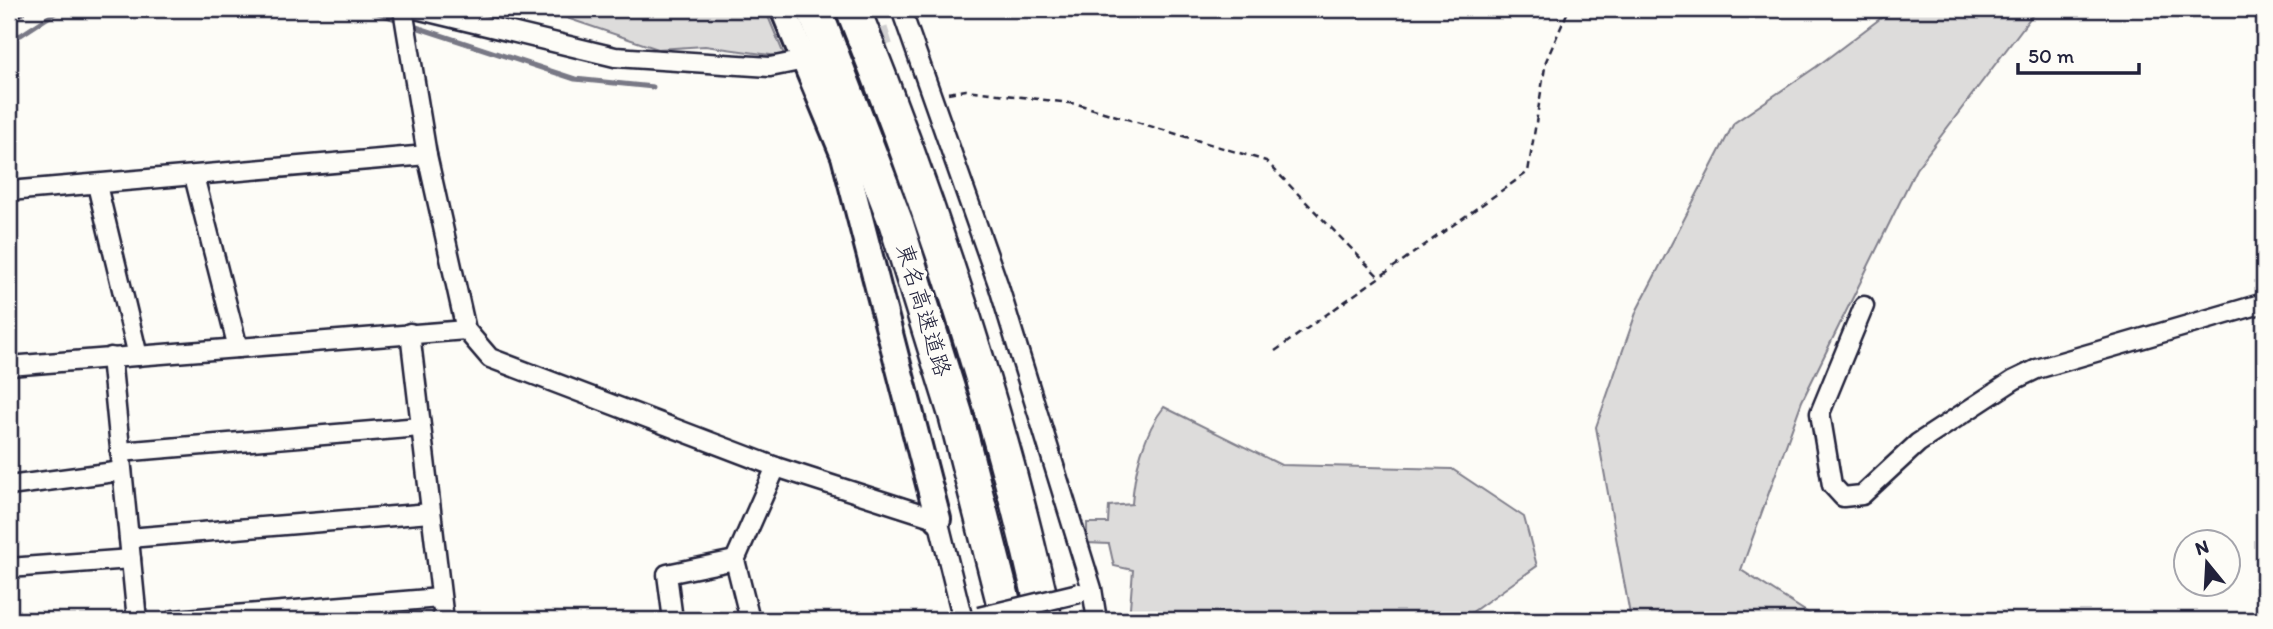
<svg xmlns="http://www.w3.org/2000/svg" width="2273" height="629" font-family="Itim,'Klee One',sans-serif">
	<rect width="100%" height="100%" fill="#fdfcf7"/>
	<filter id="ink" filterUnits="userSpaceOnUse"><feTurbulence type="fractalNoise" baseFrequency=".0143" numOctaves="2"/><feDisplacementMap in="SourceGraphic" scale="14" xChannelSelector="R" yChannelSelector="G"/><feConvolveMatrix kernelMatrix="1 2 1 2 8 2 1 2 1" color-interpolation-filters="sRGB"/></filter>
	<g filter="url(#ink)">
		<!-- green -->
		<g fill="#dddcdb" stroke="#807f8b" stroke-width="2">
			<path d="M521 9H765L785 57 705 46 658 49 558 15Z"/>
			<path d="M1893 9H2037L1916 169 1802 401 1741 570 1819 620H1631L1596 427 1637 310 1734 123 1816 67Z"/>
			<path d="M1164 407 1281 465 1452 469 1524 517 1537 566 1461 620H1129L1133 570 1114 566 1109 544 1087 543V523H1108L1109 506 1132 504C1134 472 1144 432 1164 407Z"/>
		</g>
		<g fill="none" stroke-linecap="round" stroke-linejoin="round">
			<!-- stream -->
			<g stroke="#787885" stroke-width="5">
				<path d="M366 9 401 21"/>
				<path d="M410 25 575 79 653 87"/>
				<path d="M9 37 21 35 61 9"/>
			</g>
			<!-- street-tunnel -->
			<path stroke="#d1d0d1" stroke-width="18" stroke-dasharray="18 9" stroke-linecap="butt" d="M826 55 890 35"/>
			<defs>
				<g id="street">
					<path d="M403 9 427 155 466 330 490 358 776 467 938 519 963 620"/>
					<path d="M416 9 615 57 770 67 815 58"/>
					<path d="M901 9 998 284 1092 589 1097 620"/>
					<path d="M194 176 238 348"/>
					<path d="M97 185 138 356"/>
					<path d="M9 191 427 155"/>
					<path d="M1864 306 1820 413 1832 485 1843 497 1862 495 1918 443 2014 380 2037 369 2264 303"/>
					<path d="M410 333 444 620"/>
					<path d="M111 357 137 620"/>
					<path d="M9 366 466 330"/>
					<path d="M120 452 420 427"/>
					<path d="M9 486 122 471"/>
					<path d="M129 538 430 513"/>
					<path d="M9 568 131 559"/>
					<path d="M174 620 440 598"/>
					<path d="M673 620 667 574 735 560"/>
					<path d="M750 620 735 560 776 467"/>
				</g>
				<path id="secondary" d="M783 9 844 156 938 519"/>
				<g id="highway">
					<path d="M814 9 896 223 956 416 1008 620"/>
					<path d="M853 9C932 207 1000 411 1045 620"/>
				</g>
			</defs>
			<!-- street casing -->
			<use href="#street" stroke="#22223b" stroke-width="23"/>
			<!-- secondary casing -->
			<use href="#secondary" stroke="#22223b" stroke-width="30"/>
			<!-- highway casing -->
			<use href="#highway" stroke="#22223b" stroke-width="38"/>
			<!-- path -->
			<g stroke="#22223b" stroke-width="2.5" stroke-dasharray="7 5" stroke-linecap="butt">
				<path d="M9 22 31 9"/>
				<path d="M948 93 966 90 1077 104 1266 161 1380 278"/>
				<path d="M1275 351 1528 172 1546 61 1569 9"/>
			</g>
			<!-- street -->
			<use href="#street" stroke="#fdfcf7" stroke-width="18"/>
			<!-- secondary -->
			<use href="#secondary" stroke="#fdfcf7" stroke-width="24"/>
			<!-- highway -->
			<use href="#highway" stroke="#fdfcf7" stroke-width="33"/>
			<defs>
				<path id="street-bridge" d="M979 617 1079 593"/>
			</defs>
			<!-- street-bridge casing -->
			<use href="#street-bridge" stroke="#22223b" stroke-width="23" stroke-linecap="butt"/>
			<!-- street-bridge -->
			<use href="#street-bridge" stroke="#fdfcf7" stroke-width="18"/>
		</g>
	</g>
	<g text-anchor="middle" stroke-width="7" stroke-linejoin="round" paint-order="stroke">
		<!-- street labels -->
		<g font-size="23" fill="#22223b" stroke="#fdfcf7">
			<text transform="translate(924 310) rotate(73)" y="8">東名高速道路</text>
		</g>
	</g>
	<!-- margin -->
	<rect width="2273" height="629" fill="none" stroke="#fdfcf7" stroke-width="35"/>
	<rect x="18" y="18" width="2238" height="594" fill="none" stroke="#22223b" stroke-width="2.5" filter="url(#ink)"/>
	<!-- north arrow -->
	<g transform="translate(2207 563) rotate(342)"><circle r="33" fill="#fdfcf7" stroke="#a5a5ac" stroke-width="2"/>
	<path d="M0-5L12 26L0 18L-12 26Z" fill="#22223b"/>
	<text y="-10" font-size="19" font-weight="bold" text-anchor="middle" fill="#22223b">N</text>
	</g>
	<!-- scale -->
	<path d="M2018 63v10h121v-10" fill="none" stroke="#22223b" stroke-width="3.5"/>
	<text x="2028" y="63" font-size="21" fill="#22223b" stroke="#fdfcf7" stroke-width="5" paint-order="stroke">50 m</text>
</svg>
